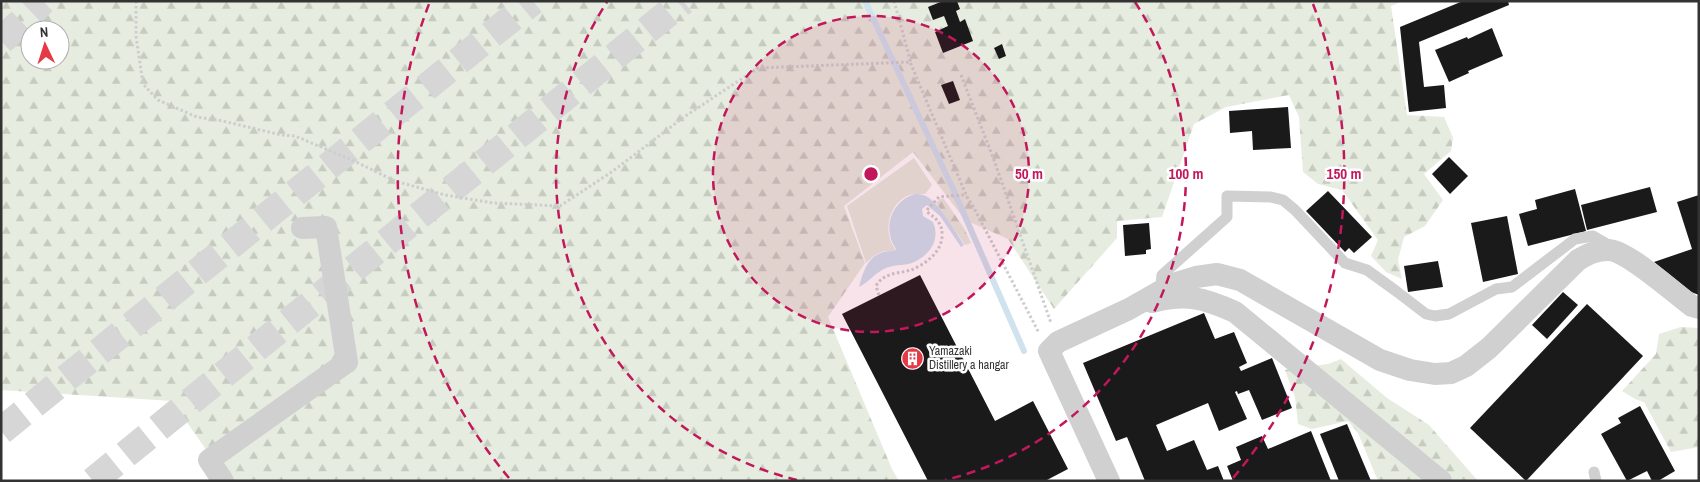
<svg xmlns="http://www.w3.org/2000/svg" width="1700" height="482" font-family="'Archivo Narrow',sans-serif">
	<defs>
		<pattern id="forest-firs" width="22" height="20" patternUnits="userSpaceOnUse" patternTransform="scale(1.25)"><rect width="22" height="20" fill="#e6ecdf"/><path d="M5 1l3.5 6h-7zM16 11l3.5 6h-7z" fill="#c6cbc0"/></pattern>
	</defs>
	<rect width="100%" height="100%" fill="#fff"/>
	<!-- grass -->
	<path fill="#e6ecdf" d="M914 158 932 185 925 194C918 194 911 193 905 197 888 207 883 233 895 249L894 251C881 250 875 254 866 263L847 206Z"/>
	<!-- forest -->
	<g fill="url(#forest-firs)" fill-rule="evenodd">
		<path d="M1 1H1403L1391 6 1407 115 1444 117 1453 138 1451 151 1424 174 1443 200 1425 226 1404 237 1398 260 1402 279 1386 272 1371 256 1378 240 1342 190 1318 184 1303 172 1299 117 1289 95 1226 107 1194 124 1162 217 1117 221V238L1054 309 1008 239 965 220 913 152 844 206 865 263 828 317 892 469 899 481H228L172 401 1 390ZM30 30H60V60H30Z"/>
		<path d="M940 199H944L964 228 971 243 965 245 936 203Z"/>
		<path d="M1681 327 1699 328V447L1671 452 1644 402 1635 399 1622 391 1656 354 1659 334Z"/>
		<path d="M1341 359 1387 398 1429 425 1478 481H1378L1358 433 1348 421 1312 429 1298 424 1295 397 1285 370 1328 364Z"/>
	</g>
	<!-- water -->
	<path fill="#cfe2ee" d="M915 194C918 194 920 194 923 195 937 198 956 233 964 245L961 247 940 216 927 205 922 209 923 216 933 222C941 240 929 256 912 263 903 266 893 264 884 269 874 274 869 282 859 287 864 268 870 250 894 251L896 249C882 229 891 201 915 194Z"/>
	<g fill="none" stroke-linecap="round" stroke-linejoin="round">
		<!-- stream -->
		<path stroke="#cfe2ee" stroke-width="6" d="M865 1 953 189 1024 351"/>
	</g>
	<!-- building -->
	<g fill="#1a1a1a">
		<path d="M943 1H957L960 9 956 11 960 22 965 19 973 41 943 53 935 32 948 26 944 16 933 20 928 7Z"/>
		<path d="M1463 1H1508L1509 5 1419 42 1424 87 1444 85 1446 108 1409 112 1400 27Z"/>
		<path d="M1492 28 1503 56 1468 71 1469 73 1449 82 1435 50 1467 37 1468 39Z"/>
		<path d="M1002 44 1006 56 999 59 994 48Z"/>
		<path d="M953 81 960 100 949 104 941 85Z"/>
		<path d="M1288 107 1291 148 1253 150 1252 131 1230 133 1229 111Z"/>
		<path d="M1449 157 1468 176 1450 194 1432 174Z"/>
		<path d="M1650 187 1657 212 1587 230 1581 205Z"/>
		<path d="M1575 189 1586 231 1528 246 1519 214 1537 209 1535 200Z"/>
		<path d="M1328 191 1372 237 1354 253 1349 248 1345 252 1306 211Z"/>
		<path d="M1699 195V295L1691 292 1654 262 1692 249 1677 202Z"/>
		<path d="M1507 216 1518 274 1483 282 1471 223Z"/>
		<path d="M1149 223 1151 249 1146 250V254L1125 256 1123 225Z"/>
		<path d="M1438 261 1443 287 1408 292 1404 266Z"/>
		<path d="M920 275 995 421 1033 401 1068 469 1045 481H928L842 314Z"/>
		<path d="M1563 292 1578 305 1547 339 1532 325Z"/>
		<path d="M1587 304 1643 356 1526 481 1470 428Z"/>
		<path d="M1204 313 1215 339 1234 332 1247 363 1239 367 1241 371 1272 358 1292 408 1262 420 1249 390 1238 394 1237 391 1235 392 1247 419 1219 431 1208 403 1156 425 1167 451 1194 440 1207 470 1218 466 1224 481H1145L1127 437 1116 441 1083 363Z"/>
		<path d="M1640 406 1675 471 1658 481H1652L1647 471 1627 481 1601 434 1621 423 1618 418Z"/>
		<path d="M1347 424 1371 481H1339L1320 434Z"/>
		<path d="M1311 431 1331 481H1233L1227 466 1241 460 1236 447 1262 436 1268 449Z"/>
	</g>
	<g fill="none" stroke-linecap="round" stroke-linejoin="round">
		<!-- highway-tunnel -->
		<g stroke="#d6d6d6" stroke-width="28" stroke-dasharray="28 14" stroke-linecap="butt">
			<path d="M1 41 43 1"/>
			<path d="M1 431 533 1"/>
			<path d="M93 481 683 1"/>
		</g>
		<!-- path -->
		<g stroke="#cdcdcd" stroke-width="3" stroke-dasharray="2.5 2.5" stroke-linecap="butt">
			<path d="M136 1V36L143 84 158 100 197 117 223 121 281 135 295 136 352 160 395 181 445 195 493 203 560 206 613 171 684 117 758 68 910 62 967 197 973 206 1039 333"/>
			<path d="M894 1 911 63"/>
			<path d="M961 75 994 160 1051 323"/>
			<path d="M879 295 876 286C884 272 898 274 911 270 924 265 941 253 942 237 943 224 937 219 927 212V210L939 197 962 195 967 197"/>
		</g>
		<!-- lane -->
		<g stroke="#d0d0d0" stroke-width="11">
			<path d="M1160 291 1162 275 1227 217V196L1271 197 1283 200 1295 210 1345 263 1367 270 1396 291 1426 314 1435 316 1449 314 1496 289 1512 287 1575 239 1593 236 1612 247"/>
			<path d="M1594 472 1596 481"/>
		</g>
		<!-- street -->
		<g stroke="#d0d0d0" stroke-width="22">
			<path d="M1152 302C1186 293 1204 298 1235 312L1441 481"/>
			<path d="M223 481 209 460 347 362 326 227 302 228"/>
			<path d="M1109 481 1049 351 1058 342 1129 309 1173 284 1196 277 1217 274 1240 280 1380 360 1410 370 1435 374 1451 373 1466 366 1489 348 1578 260C1588 254 1596 250 1608 250 1627 250 1674 293 1692 306L1699 308"/>
		</g>
	</g>
	<!-- distance rings -->
	<circle cx="871" cy="174" r="158" fill="#c2185b" fill-opacity=".12"/>
	<g fill="none" stroke="#c2185b" stroke-width="2.5" stroke-dasharray="9 6">
		<circle cx="871" cy="174" r="158"/>
		<path d="M797 480A315 315 0 0 1 607 2M1135 2A315 315 0 0 1 945 480"/>
		<path d="M509 478A473 473 0 0 1 429 4M1313 4A473 473 0 0 1 1233 478"/>
	</g>
	<!-- icons -->
	<defs>
		<symbol id="building-disc" viewBox="-11 -11 22 22"><circle r="9.5" fill="#e63946" stroke="#fff"/><path d="M-4-6H4V6H1V3H-1V6H-4ZM-2.5-4.3h1.7v1.8h-1.7ZM.8-4.3h1.7v1.8H.8ZM-2.5-1h1.7V.8h-1.7ZM.8-1h1.7V.8H.8Z" fill="#fff"/></symbol>
	</defs>
	<g fill-rule="evenodd">
		<use href="#building-disc" x="900" y="346" width="25" height="25"/>
	</g>
	<g text-anchor="middle" stroke-width="5" stroke-linejoin="round" paint-order="stroke">
		<!-- poi labels -->
		<g font-size="12" fill="#333" stroke="#fff" text-anchor="start">
			<text x="929" y="355">Yamazaki<tspan x="929" dy="14">Distillery a hangar</tspan></text>
		</g>
	</g>
	<circle cx="871" cy="174" r="8" fill="#c2185b" stroke="#fff" stroke-width="2.5"/>
	<g font-size="15" text-anchor="middle" font-weight="bold" fill="#c2185b" stroke="#fff" stroke-width="5" stroke-linejoin="round" paint-order="stroke">
		<text x="1029" y="179">50 m</text>
		<text x="1186" y="179">100 m</text>
		<text x="1344" y="179">150 m</text>
	</g>
	<!-- border -->
	<rect width="1700" height="482" fill="none" stroke="#333333" stroke-width="5"/>
	<!-- north arrow -->
	<g transform="translate(45 45) rotate(356)"><circle r="24" fill="#ffffff" stroke="#adadad"/>
	<path d="M0-4L9 19L0 12L-9 19Z" fill="#e63946"/>
	<text y="-8" font-size="14" font-weight="bold" text-anchor="middle" fill="#333333">N</text>
	</g>
</svg>
